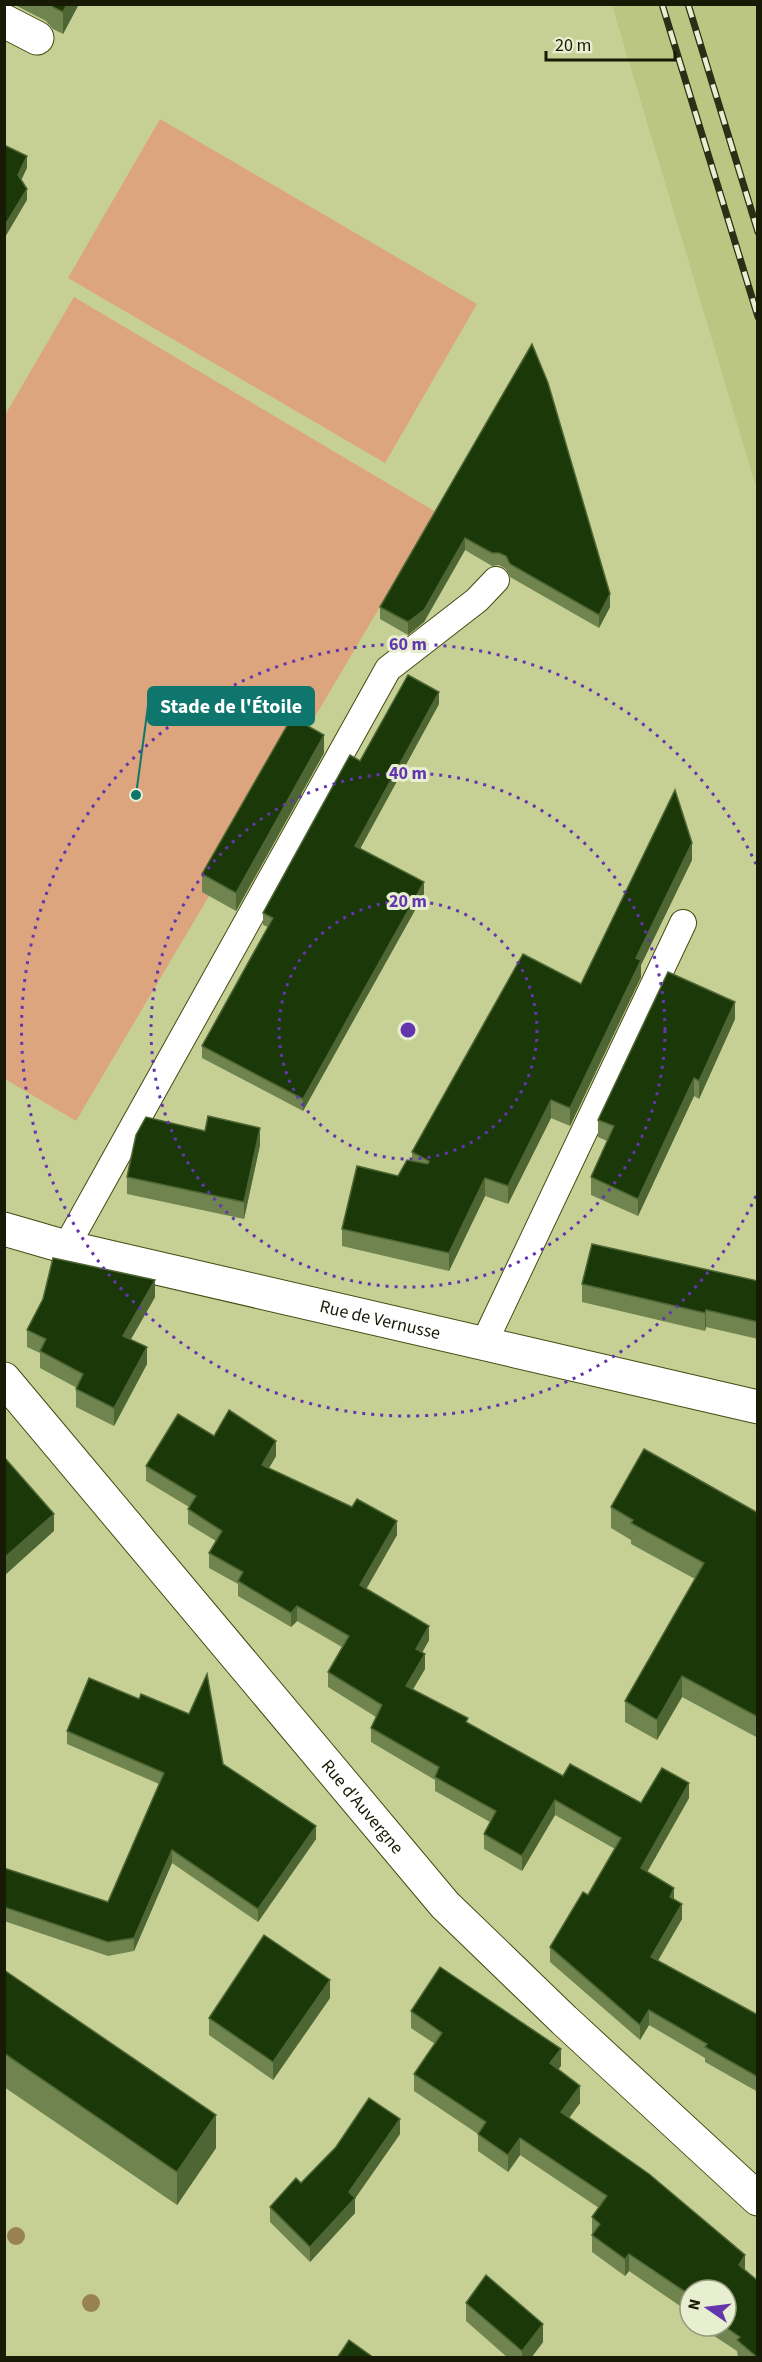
<svg xmlns="http://www.w3.org/2000/svg" width="762" height="2362" font-family="'Source Sans 3',sans-serif">
	<rect width="100%" height="100%" fill="#c6d095"/>
	<!-- built -->
	<path fill="#bac682" d="M612 5H757V490Z"/>
	<!-- green -->
	<g fill="#dda57d">
		<path d="M160 119 477 304 385 463 68 278Z"/>
		<path d="M74 297 436 512 76 1121 5 1079V415Z"/>
	</g>
	<g fill="none" stroke-linecap="round" stroke-linejoin="round">
		<defs>
			<g id="service">
				<path d="M66 1247 388 669 477 600 496 580"/>
				<path d="M484 1343 683 923"/>
			</g>
			<g id="minor">
				<path d="M4 21 37 38"/>
				<path id="s1" d="M4 1229 66 1247 758 1407"/>
				<path id="s2" d="M4 1379 445 1905 564 2020 758 2199"/>
			</g>
		</defs>
		<!-- service casing -->
		<use href="#service" stroke="#444b10" stroke-width="28"/>
		<!-- minor casing -->
		<use href="#minor" stroke="#444b10" stroke-width="35"/>
		<!-- service -->
		<use href="#service" stroke="#fff" stroke-width="26"/>
		<!-- minor -->
		<use href="#minor" stroke="#fff" stroke-width="33"/>
		<defs>
			<g id="rail">
				<path d="M662 4 758 317"/>
				<path d="M688 4 758 232"/>
			</g>
		</defs>
		<!-- rail casing -->
		<use href="#rail" stroke="#2b2f15" stroke-width="7"/>
		<!-- rail -->
		<use href="#rail" stroke="#e8eed0" stroke-width="4.5" stroke-dasharray="14" stroke-linecap="butt"/>
	</g>
	<!-- trees -->
	<g fill="#998252">
		<circle cx="16" cy="2236" r="9"/>
		<circle cx="91" cy="2303" r="9"/>
	</g>
	<!-- wall -->
	<g fill="#70844f">
		<path d="M13 4H79L63 34 53 29 46 21Z"/>
		<path d="M532 344 610 607 599 628 510 577 506 569 499 565 492 566 465 550 424 622 408 635 380 619V607Z"/>
		<path d="M439 704 360 849 424 894 303 1111 202 1058V1046L268 927 263 925V913L360 761Z"/>
		<path d="M324 753 236 911 202 892V874Z"/>
		<path d="M692 860 641 965V977L570 1126 551 1118 508 1204 485 1196 449 1271 342 1246V1229L398 1176 412 1161V1152L581 984Z"/>
		<path d="M735 1019 699 1099 694 1096 638 1216 591 1195V1177L607 1141 598 1137V1120Z"/>
		<path d="M205 1131 260 1145 244 1219 127 1194V1177Z"/>
		<path d="M758 1281V1339L706 1327 705 1331 582 1302V1284Z"/>
		<path d="M155 1297 131 1339 147 1364 114 1426 76 1407V1389L77 1388 40 1368V1353L27 1347V1330Z"/>
		<path d="M214 1436 276 1456 269 1468 397 1535 366 1589 429 1640 422 1652 425 1669 413 1689 468 1724 563 1776 641 1803 689 1798 647 1872 674 1900 682 1919 658 1961 758 2015V2092L705 2062V2058L649 2025 640 2040 550 1962V1947L588 1895 615 1849 555 1815 522 1871 484 1849V1834L490 1822 435 1791V1780L371 1742V1728L376 1717 328 1687V1672L342 1647 297 1621 291 1627 238 1596V1584L209 1568V1553L216 1541 188 1524V1509L189 1507 146 1481V1466Z"/>
		<path d="M611 1507 758 1513V1738L682 1697 657 1740 625 1722V1701L695 1579 631 1544V1540L611 1528Z"/>
		<path d="M67 1731 223 1764 316 1839 258 1922 172 1863 134 1951 108 1956 4 1921V1868L108 1902 159 1784 67 1744Z"/>
		<path d="M4 1970 216 2148 177 2205 4 2087Z"/>
		<path d="M330 1998 273 2080 209 2035V2018Z"/>
		<path d="M411 2011 561 2066 558 2069 580 2103 569 2118 745 2270 758 2358H738L737 2351 699 2326H726L690 2290V2320L683 2316V2308L629 2271 625 2276 592 2252V2217L599 2208 520 2155 508 2172 478 2151V2134L414 2091V2074L435 2044 411 2028Z"/>
		<path d="M400 2134 355 2198V2213L310 2262 270 2222V2207L301 2183Z"/>
		<path d="M466 2303 543 2342 531 2358H508L466 2321Z"/>
	</g>
	<!-- shaded-wall -->
	<g fill="#4e6633">
		<path d="M67 4H79L63 34V12Z"/>
		<path d="M27 156V168L18 187V175Z"/>
		<path d="M27 189V200L4 239V227Z"/>
		<path d="M465 538V550L424 622 408 635V622Z"/>
		<path d="M610 594V607L599 628V615Z"/>
		<path d="M439 692V704L355 858V846Z"/>
		<path d="M324 735V753L236 911V893Z"/>
		<path d="M692 843V860L641 965V977L570 1126V1108L636 958Z"/>
		<path d="M424 882V894L303 1111V1099Z"/>
		<path d="M735 1002V1019L699 1099V1081Z"/>
		<path d="M694 1078V1096L638 1216V1199Z"/>
		<path d="M551 1100V1118L508 1204V1186Z"/>
		<path d="M260 1128V1145L244 1219V1202Z"/>
		<path d="M485 1178V1196L449 1271V1253Z"/>
		<path d="M155 1280V1297L123 1353V1336Z"/>
		<path d="M706 1310V1327L705 1331V1313Z"/>
		<path d="M147 1347V1364L114 1426V1408Z"/>
		<path d="M276 1441V1456L262 1480V1465Z"/>
		<path d="M54 1514V1531L4 1576V1558Z"/>
		<path d="M397 1521V1535L360 1600V1585Z"/>
		<path d="M297 1606V1621L291 1627V1613Z"/>
		<path d="M429 1626V1640L416 1664V1649Z"/>
		<path d="M425 1654V1669L406 1701V1686Z"/>
		<path d="M682 1676V1697L657 1740V1720Z"/>
		<path d="M689 1783V1798L641 1883V1868Z"/>
		<path d="M555 1800V1815L522 1871V1856Z"/>
		<path d="M316 1826V1839L258 1922V1909Z"/>
		<path d="M172 1850V1863L134 1951V1938Z"/>
		<path d="M674 1888V1903L670 1897Z"/>
		<path d="M682 1904V1919L651 1972V1957Z"/>
		<path d="M330 1980V1998L273 2080V2062Z"/>
		<path d="M649 2010V2025L640 2040V2025Z"/>
		<path d="M561 2049V2066L550 2080V2063Z"/>
		<path d="M580 2086V2103L561 2129V2112Z"/>
		<path d="M216 2115V2148L177 2205V2172Z"/>
		<path d="M400 2119V2134L354 2200 355 2198V2213L310 2262V2247Z"/>
		<path d="M520 2138V2155L508 2172V2155Z"/>
		<path d="M629 2254V2271L625 2276V2259Z"/>
		<path d="M745 2255V2272L739 2265Z"/>
		<path d="M543 2324V2342L531 2358H522V2351Z"/>
	</g>
	<!-- building -->
	<g fill="#1b3809" stroke="#4e6633" stroke-width="1.5">
		<path d="M51 4H67L63 12 53 7Z"/>
		<path d="M4 145 27 156 18 175 27 189 4 227Z"/>
		<path d="M532 344 548 383 610 594 599 615 510 564 506 556 499 553H492L465 538 424 610 408 622 380 607Z"/>
		<path d="M408 675 439 692 355 846 424 882 303 1099 202 1046 273 918 263 913 350 755 360 761Z"/>
		<path d="M292 717 324 735 236 893 202 874Z"/>
		<path d="M675 790 692 843 636 958 641 960 570 1108 551 1100 508 1186 485 1178 449 1253 342 1229 357 1166 398 1176 407 1160 428 1164 429 1161 412 1152 523 954 581 984Z"/>
		<path d="M668 972 735 1002 699 1081 694 1078 638 1199 591 1177 614 1126 598 1120Z"/>
		<path d="M208 1116 260 1128 244 1202 127 1177 136 1135 146 1117 205 1131Z"/>
		<path d="M592 1244 758 1281V1322L706 1310 705 1313 582 1284Z"/>
		<path d="M53 1258 155 1280 123 1336 147 1347 114 1408 76 1389 83 1374 40 1351 46 1339 27 1330 43 1299Z"/>
		<path d="M229 1410 276 1441 262 1465 352 1507 357 1499 397 1521 360 1585 429 1626 416 1649 425 1654 406 1686 468 1718 466 1722 563 1776 570 1764 641 1803 662 1768 689 1783 641 1868 674 1888 670 1897 682 1904 651 1957 758 2015V2077L705 2047 707 2044 649 2010 640 2025 550 1947 583 1892 588 1895 621 1838 555 1800 522 1856 484 1834 496 1811 435 1777 439 1767 371 1728 382 1705 328 1672 349 1636 297 1606 291 1613 238 1581 243 1572 209 1553 222 1531 188 1509 196 1496 146 1466 178 1414 214 1436Z"/>
		<path d="M644 1449 758 1513V1717L682 1676 657 1720 625 1701 704 1563 631 1523 633 1520 611 1507Z"/>
		<path d="M4 1457 54 1514 4 1558Z"/>
		<path d="M207 1674 223 1764 316 1826 258 1909 172 1850 134 1938 108 1942 4 1907V1868L108 1902 164 1773 67 1731 89 1678 139 1699 141 1694 189 1714Z"/>
		<path d="M264 1935 330 1980 273 2062 209 2018Z"/>
		<path d="M440 1967 561 2049 550 2063 580 2086 561 2112 649 2174 745 2255 739 2265 758 2281V2358L737 2340 740 2337 724 2326H726V2290H690V2303L683 2299 687 2293 629 2254 625 2259 592 2235 600 2224 592 2217 607 2196 520 2138 508 2155 478 2134 486 2122 414 2074 442 2033 411 2011Z"/>
		<path d="M4 1970 216 2115 177 2172 4 2053Z"/>
		<path d="M369 2098 400 2119 349 2192 355 2198 310 2247 270 2207 296 2178 301 2183 336 2147Z"/>
		<path d="M486 2275 543 2324 522 2351 466 2303Z"/>
		<path d="M349 2340 374 2358H337Z"/>
	</g>
	<!-- distance rings -->
	<g fill="none" stroke="#6436ae" stroke-width="3" stroke-dasharray="3 6">
		<circle cx="408" cy="1030" r="129"/>
		<circle cx="408" cy="1030" r="257"/>
		<path d="M756 1196A386 386 0 1 1 756 864"/>
	</g>
	<g text-anchor="middle" stroke-width="6" stroke-linejoin="round" paint-order="stroke">
		<!-- street labels -->
		<g font-size="18" fill="#171a04" stroke="#e8eed0">
			<text dy="6" stroke="none"><textPath href="#s1" startOffset="387">Rue de Vernusse</textPath></text>
			<text dy="6" stroke="none"><textPath href="#s2" startOffset="558">Rue d'Auvergne</textPath></text>
		</g>
	</g>
	<circle cx="408" cy="1030" r="9" fill="#6436ae" stroke="#e8eed0" stroke-width="3"/>
	<g font-size="18" text-anchor="middle" font-weight="bold" fill="#6436ae" stroke="#e8eed0" stroke-width="6" stroke-linejoin="round" paint-order="stroke">
		<text x="408" y="650">60 m</text>
		<text x="408" y="779">40 m</text>
		<text x="408" y="907">20 m</text>
	</g>
	<!-- callouts -->
	<path fill="none" stroke="#0f766e" stroke-width="2" d="M136 795L148 706"/>
	<circle fill="#0f766e" stroke="#e8eed0" stroke-width="2" cx="136" cy="795" r="6"/>
	<rect fill="#0f766e" stroke="#0f766e" stroke-width="2" x="148" y="687" width="166" height="38" rx="6"/>
	<g font-size="20" text-anchor="middle" font-weight="bold" fill="#fff">
		<text x="231" y="713">Stade de l'Étoile</text>
	</g>
	<!-- border -->
	<rect width="762" height="2362" fill="none" stroke="#171a04" stroke-width="12"/>
	<!-- north arrow -->
	<g transform="translate(708 2308) rotate(284)"><circle r="28" fill="#e8eed0" stroke="#94997e" stroke-width="1.5"/>
	<path d="M0-4.5L10 22L0 15L-10 22Z" fill="#6436ae"/>
	<text y="-9" font-size="16" font-weight="bold" text-anchor="middle" fill="#171a04">N</text>
	</g>
	<!-- scale -->
	<path d="M546 51v9h129v-9" fill="none" stroke="#171a04" stroke-width="3"/>
	<text x="555" y="51" font-size="18" fill="#171a04" stroke="#e8eed0" stroke-width="4.5" paint-order="stroke">20 m</text>
</svg>
